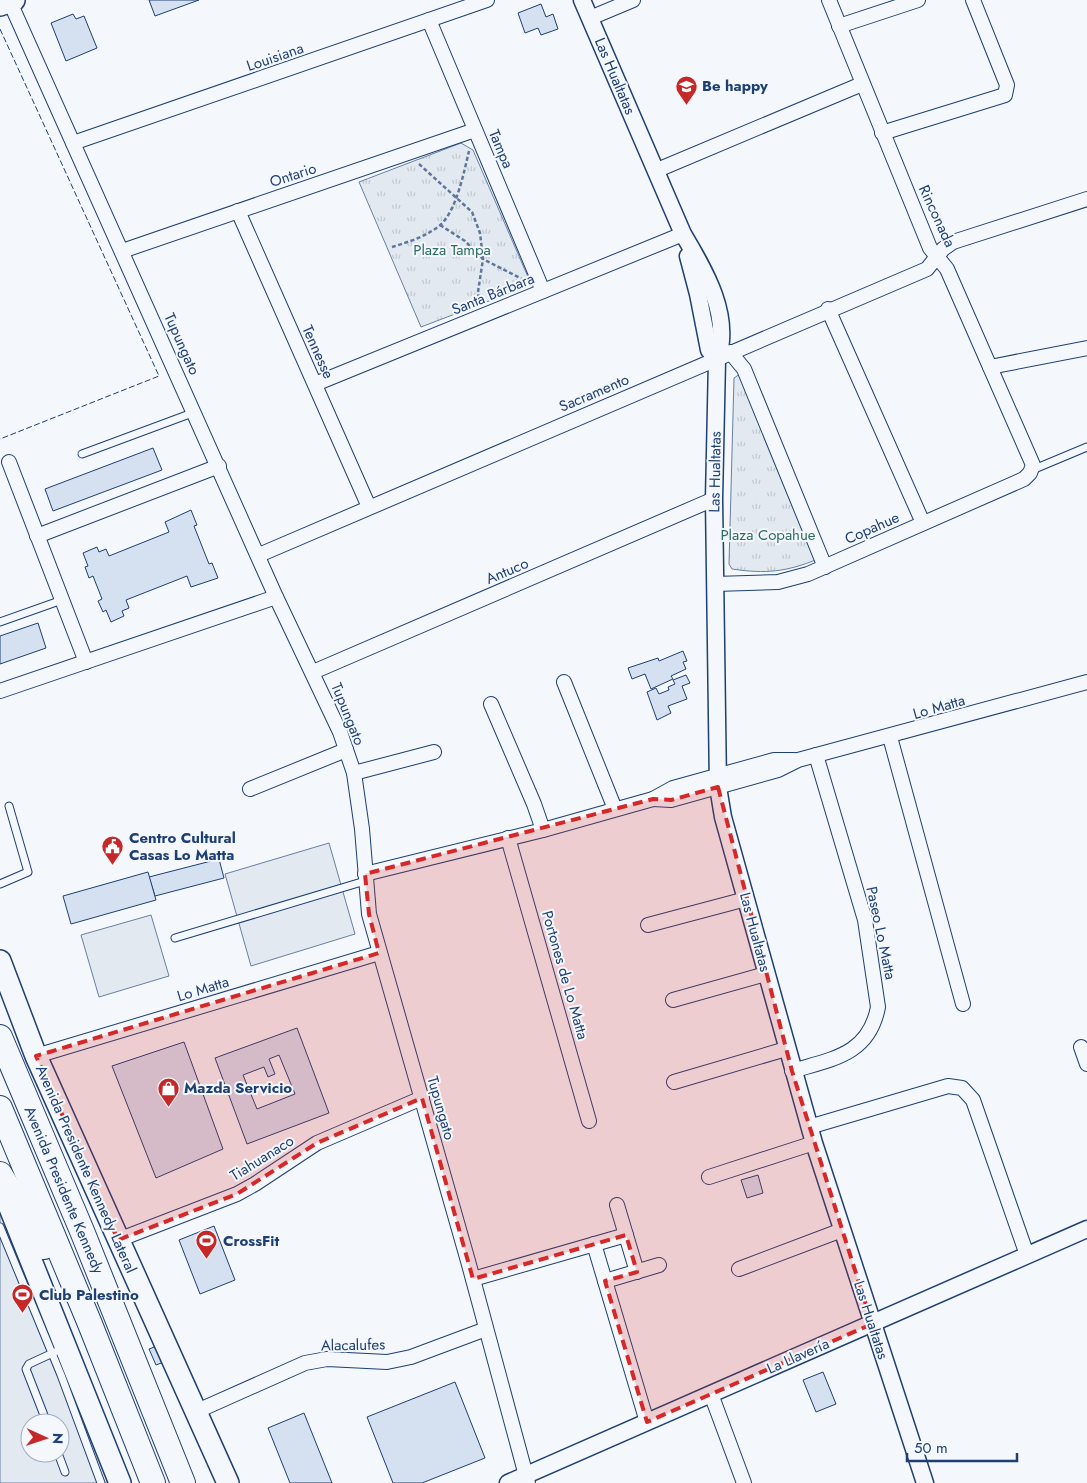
<svg xmlns="http://www.w3.org/2000/svg" width="1087" height="1483" font-family="Jost,sans-serif">
	<defs>
		<pattern id="park-tufts" width="24" height="20" patternUnits="userSpaceOnUse" patternTransform="scale(1.25)"><rect width="24" height="20" fill="#e3e9f0"/><path d="M3 7l-1-3M5 7V3M7 7l1-3M15 17l-1-3M17 17v-4M19 17l1-3" fill="none" stroke="#c2c9d1"/></pattern>
	</defs>
	<rect width="100%" height="100%" fill="#f4f7fb"/>
	<!-- grass -->
	<g fill="#e3e9f0" stroke="#687fa3" fill-rule="evenodd">
		<path d="M329 843 355 934 251 966 225 874Z"/>
		<path d="M151 915 169 976 99 997 81 935Z"/>
		<path d="M0 1197 111 1483H0ZM30 1423H60V1453H30Z"/>
	</g>
	<!-- park -->
	<g fill="url(#park-tufts)" stroke="#687fa3">
		<path d="M461 143 473 150 528 277 523 288 421 327 359 182Z"/>
		<path d="M740 374 818 559C786 572 766 574 732 569L729 564 734 378Z"/>
	</g>
	<!-- building -->
	<g fill="#d5e0f0" stroke="#1d3f73" fill-rule="evenodd">
		<path d="M149 0H199L155 16Z"/>
		<path d="M541 4 546 17 553 14 558 29 541 35 538 28 525 33 518 13Z"/>
		<path d="M73 14 76 19 84 16 97 48 66 61 51 23Z"/>
		<path d="M153 448 162 470 53 511 45 489Z"/>
		<path d="M191 510 197 525 194 526 209 564 212 563 218 578 191 587 187 576 126 600 129 608 122 611 124 616 111 622 106 610 103 612 98 601 102 599 93 576 89 578 85 567 88 566 83 553 97 547 99 552 106 549 109 556 169 532 165 522Z"/>
		<path d="M38 623 46 648 0 664V636Z"/>
		<path d="M683 651 687 661 683 662 686 669 671 676 673 679 651 689 645 674 632 679 628 668 658 658 659 661Z"/>
		<path d="M686 675 690 683 682 686 687 699 668 706 671 713 657 720 647 692 656 688 659 694 669 690 668 687 675 684 673 680Z"/>
		<path d="M219 859 224 878 155 896 149 877Z"/>
		<path d="M148 872 156 900 71 924 63 896Z"/>
		<path d="M297 1028 329 1113 247 1144 215 1058ZM279 1055 295 1094 257 1109 243 1075 264 1067 268 1077 275 1074 269 1059Z"/>
		<path d="M184 1042 223 1149 156 1178 112 1066Z"/>
		<path d="M758 1175 763 1193 747 1198 741 1180Z"/>
		<path d="M214 1226 235 1280 200 1294 179 1240Z"/>
		<path d="M157 1346 164 1362 156 1365 149 1349Z"/>
		<path d="M823 1372 836 1404 816 1412 803 1380Z"/>
		<path d="M455 1382 485 1458 422 1483H393L367 1417Z"/>
		<path d="M304 1413 332 1483H290L268 1428Z"/>
	</g>
	<g fill="none" stroke-linecap="round" stroke-linejoin="round">
		<defs>
			<g id="service">
				<path d="M82 454 195 412"/>
				<path d="M1032 470 1087 447"/>
				<path d="M0 622 62 600"/>
				<path d="M0 884 28 872 9 806"/>
				<path d="M175 938 365 881"/>
				<path d="M0 1227 61 1375 101 1483"/>
				<path d="M47 1423 26 1369 29 1364 55 1352"/>
				<path d="M58 1453 65 1472"/>
			</g>
			<g id="minor">
				<path d="M9 0 276 597 340 732 354 773 362 829 369 914 468 1261 528 1483"/>
				<path d="M590 18 633 0"/>
				<path d="M429 20 543 291"/>
				<path d="M839 26 918 0"/>
				<path d="M882 133 1005 95 1007 85 973 0"/>
				<path d="M73 143 487 0"/>
				<path d="M655 171 862 84"/>
				<path d="M238 211 369 507"/>
				<path d="M122 251 475 130"/>
				<path d="M828 309 923 523"/>
				<path d="M730 352 744 369 825 567"/>
				<path d="M990 367 1087 348"/>
				<path d="M315 384 683 234"/>
				<path d="M9 462 86 662"/>
				<path d="M37 536 219 466"/>
				<path d="M259 555 927 269 943 249 953 242 1087 199"/>
				<path d="M715 584 778 582 808 574 1024 479 1030 473 1033 465 947 269 930 248 829 0"/>
				<path d="M313 672 714 499"/>
				<path d="M564 682 615 809"/>
				<path d="M0 691 276 597"/>
				<path d="M491 704 534 804 543 830"/>
				<path d="M890 737 963 1004"/>
				<path d="M354 773 434 752"/>
				<path d="M250 789 346 750"/>
				<path d="M653 799 671 800 778 770 798 760 1087 682"/>
				<path d="M508 838 589 1121"/>
				<path d="M365 874 543 830 653 799 673 788 774 760H794"/>
				<path d="M648 925 746 899"/>
				<path d="M673 1000 766 974"/>
				<path d="M1081 1047 1087 1064"/>
				<path d="M36 1056 379 953"/>
				<path d="M792 1071C832 1059 869 1055 878 1007L865 920 816 755"/>
				<path d="M674 1082 786 1049"/>
				<path d="M809 1127 948 1086 962 1088 973 1100 1027 1255"/>
				<path d="M709 1177 814 1143"/>
				<path d="M617 1205 637 1272"/>
				<path d="M118 1240 237 1194 255 1184 317 1143 422 1098"/>
				<path d="M594 1244 647 1422"/>
				<path d="M739 1269 842 1230"/>
				<path d="M473 1279 626 1235"/>
				<path d="M605 1281 659 1265"/>
				<path d="M711 1394 744 1483"/>
				<path d="M195 1412 305 1363 327 1359 387 1362 411 1357 486 1329"/>
			</g>
			<g id="tertiary">
				<path d="M582 0 683 234C705 271 732 316 717 360L714 499 718 787 723 817 814 1143 925 1483"/>
				<path d="M688 256 698 294 709 350 717 360"/>
				<path d="M508 1483 1087 1229"/>
			</g>
			<g id="primary">
				<path d="M0 5 14 0"/>
				<path d="M0 961 36 1056 228 1483"/>
				<path d="M8 1203 120 1483"/>
			</g>
			<g id="motorway">
				<path d="M0 1037 82 1231 183 1483"/>
				<path d="M0 1108 90 1324 153 1483"/>
				<path d="M0 1174 44 1247"/>
			</g>
		</defs>
		<!-- service casing -->
		<use href="#service" stroke="#1d3f73" stroke-width="9"/>
		<!-- minor casing -->
		<use href="#minor" stroke="#1d3f73" stroke-width="16"/>
		<!-- tertiary casing -->
		<use href="#tertiary" stroke="#1d3f73" stroke-width="19"/>
		<!-- primary casing -->
		<use href="#primary" stroke="#1d3f73" stroke-width="24"/>
		<!-- motorway casing -->
		<use href="#motorway" stroke="#1d3f73" stroke-width="26"/>
		<!-- path -->
		<g stroke="#5e769c" stroke-width="2.5" stroke-dasharray="4 2.5" stroke-linecap="butt">
			<path d="M419 164 472 212 480 233 483 259 478 292 479 303"/>
			<path d="M440 225 465 241 483 259 522 279"/>
			<path d="M392 247C408 242 425 237 439 226 456 213 464 172 469 151"/>
		</g>
		<!-- service -->
		<use href="#service" stroke="#f4f7fb" stroke-width="7"/>
		<!-- minor -->
		<use href="#minor" stroke="#f4f7fb" stroke-width="14"/>
		<!-- tertiary -->
		<use href="#tertiary" stroke="#f4f7fb" stroke-width="16"/>
		<!-- primary -->
		<use href="#primary" stroke="#f4f7fb" stroke-width="21"/>
		<!-- motorway -->
		<use href="#motorway" stroke="#f4f7fb" stroke-width="24"/>
		<!-- fence -->
		<path stroke="#1d3f73" stroke-width="1" stroke-dasharray="6 2.5" stroke-linecap="butt" d="M0 29 159 376 0 439"/>
	</g>
	<!-- marked area -->
	<path fill="#d62828" fill-opacity="0.2" stroke="#d62828" stroke-width="4" stroke-dasharray="10 6" stroke-linejoin="round" d="M718 787 792 1071 872 1324 647 1422 605 1281 637 1272 626 1235 473 1279 422 1098 317 1143 237 1194 118 1240 36 1056 379 953 369 914 365 874 653 799 671 800Z"/>
	<!-- icons -->
	<defs>
		<symbol id="school-pin" viewBox="-11 -11 22 30"><path d="M0 17L-7.5 6A9.5 9.5 0 1 1 7.5 6Z" fill="#c62828" stroke="#f4f7fb"/><path d="M0-5L7-2L0 1L-7-2ZM-4 1L0 2.5L4 1V4Q0 6-4 4Z" fill="#fff"/></symbol>
		<symbol id="civic-pin" viewBox="-11 -11 22 30"><path d="M0 17L-7.5 6A9.5 9.5 0 1 1 7.5 6Z" fill="#c62828" stroke="#f4f7fb"/><path d="M-.6-6.5H3V-4.5H.6V-3L4-1V1h2V6H-6V1h2V-1L-.6-3ZM-1.2 2.5V6h2.4V2.5Z" fill="#fff"/></symbol>
		<symbol id="shop-pin" viewBox="-11 -11 22 30"><path d="M0 17L-7.5 6A9.5 9.5 0 1 1 7.5 6Z" fill="#c62828" stroke="#f4f7fb"/><path d="M-5-2.5h2.3a2.7 3.5 0 0 1 5.4 0H5L5.5 6h-11ZM-1.5-2.5h3a1.5 2.3 0 0 0-3 0Z" fill="#fff"/></symbol>
		<symbol id="stadium-pin" viewBox="-11 -11 22 30"><path d="M0 17L-7.5 6A9.5 9.5 0 1 1 7.5 6Z" fill="#c62828" stroke="#f4f7fb"/><path d="M0-5a6.5 5 0 1 0 0 10a6.5 5 0 1 0 0-10ZM-3.5-1.8h7v3.6h-7Z" fill="#fff"/></symbol>
	</defs>
	<g fill-rule="evenodd">
		<use href="#school-pin" x="674" y="74" width="25" height="34"/>
		<use href="#civic-pin" x="100" y="834" width="25" height="34"/>
		<use href="#shop-pin" x="156" y="1076" width="25" height="34"/>
		<use href="#stadium-pin" x="194" y="1228" width="25" height="34"/>
		<use href="#stadium-pin" x="10" y="1282" width="25" height="34"/>
	</g>
	<g text-anchor="middle" stroke-width="4" stroke-linejoin="round" paint-order="stroke">
		<!-- street labels -->
		<g font-size="15" fill="#1d3f73" stroke="#f4f7fb">
			<text transform="translate(275 57) rotate(-19)" y="5">Louisiana</text>
			<text transform="translate(615 76) rotate(67)" y="5">Las Hualtatas</text>
			<text transform="translate(501 149) rotate(67)" y="5">Tampa</text>
			<text transform="translate(293 175) rotate(-18)" y="5">Ontario</text>
			<text transform="translate(937 216) rotate(65)" y="5">Rinconada</text>
			<text transform="translate(493 294) rotate(-22)" y="5">Santa Bárbara</text>
			<text transform="translate(182 344) rotate(66)" y="5">Tupungato</text>
			<text transform="translate(318 352) rotate(66)" y="5">Tennesse</text>
			<text transform="translate(594 393) rotate(-23)" y="5">Sacramento</text>
			<text transform="translate(715 472) rotate(-89)" y="5">Las Hualtatas</text>
			<text transform="translate(872 528) rotate(-24)" y="5">Copahue</text>
			<text transform="translate(507 571) rotate(-23)" y="5">Antuco</text>
			<text transform="translate(939 707) rotate(-16)" y="5">Lo Matta</text>
			<text transform="translate(348 714) rotate(68)" y="5">Tupungato</text>
			<text transform="translate(755 932) rotate(75)" y="5">Las Hualtatas</text>
			<text transform="translate(881 933) rotate(78)" y="5">Paseo Lo Matta</text>
			<text transform="translate(565 975) rotate(74)" y="5">Portones de Lo Matta</text>
			<text transform="translate(203 989) rotate(-17)" y="5">Lo Matta</text>
			<text transform="translate(441 1108) rotate(74)" y="5">Tupungato</text>
			<text transform="translate(262 1158) rotate(-32)" y="5">Tiahuanaco</text>
			<text transform="translate(86 1169) rotate(66)" y="5">Avenida Presidente Kennedy Lateral</text>
			<text transform="translate(64 1190) rotate(67)" y="5">Avenida Presidente Kennedy</text>
			<text transform="translate(871 1320) rotate(72)" y="5">Las Hualtatas</text>
			<text transform="translate(353 1345) rotate(-1)" y="5">Alacalufes</text>
			<text transform="translate(798 1356) rotate(-24)" y="5">La Llavería</text>
		</g>
		<!-- poi labels -->
		<g font-size="15" font-weight="bold" fill="#1d3f73" stroke="#f4f7fb" text-anchor="start">
			<text x="702" y="91">Be happy</text>
			<text x="129" y="843">Centro Cultural<tspan x="129" dy="17">Casas Lo Matta</tspan></text>
			<text x="184" y="1093">Mazda Servicio</text>
			<text x="223" y="1246">CrossFit</text>
			<text x="39" y="1300">Club Palestino</text>
		</g>
		<!-- park labels -->
		<g font-size="15" fill="#2c6c60" stroke="#f4f7fb">
			<text x="452" y="255">Plaza Tampa</text>
			<text x="768" y="540">Plaza Copahue</text>
		</g>
	</g>
	<!-- north arrow -->
	<g transform="translate(45 1438) rotate(93)"><circle r="24" fill="#f4f7fb" stroke="#9eadc5"/>
	<path d="M0-4L9 19L0 12L-9 19Z" fill="#c62828"/>
	<text y="-8" font-size="14" font-weight="bold" text-anchor="middle" fill="#1d3f73">N</text>
	</g>
	<!-- scale -->
	<path d="M907 1453v8h110v-8" fill="none" stroke="#1d3f73" stroke-width="2.5"/>
	<text x="914" y="1453" font-size="15" fill="#1d3f73" stroke="#f4f7fb" stroke-width="4" paint-order="stroke">50 m</text>
</svg>
